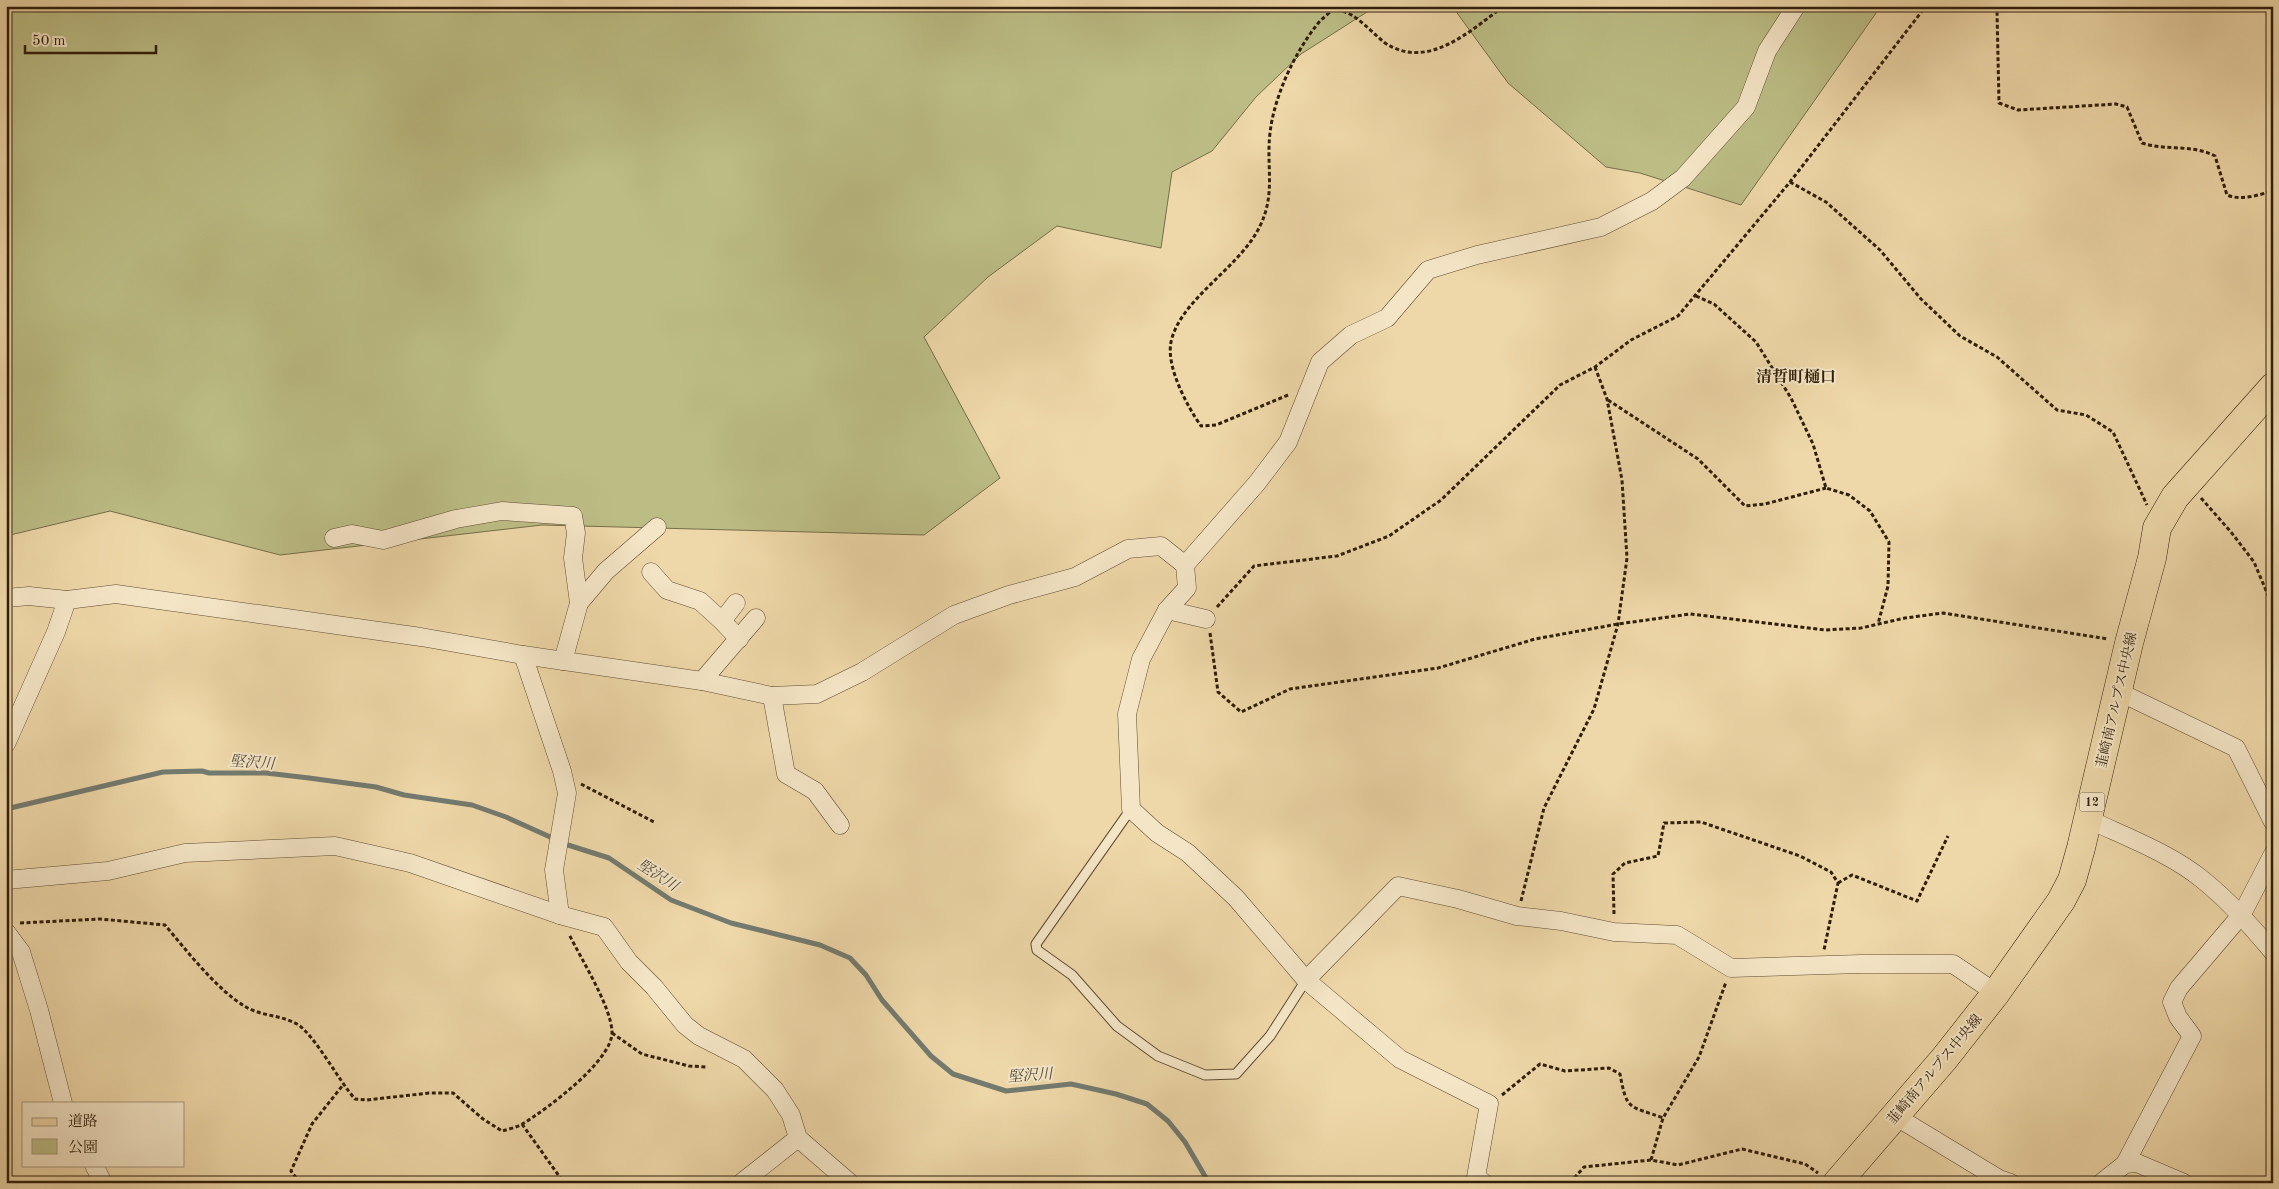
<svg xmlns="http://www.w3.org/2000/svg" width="2279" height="1189" font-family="'Old Standard TT','Noto Serif JP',serif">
	<rect width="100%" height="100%" fill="#eed7a8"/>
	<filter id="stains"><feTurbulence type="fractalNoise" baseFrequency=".004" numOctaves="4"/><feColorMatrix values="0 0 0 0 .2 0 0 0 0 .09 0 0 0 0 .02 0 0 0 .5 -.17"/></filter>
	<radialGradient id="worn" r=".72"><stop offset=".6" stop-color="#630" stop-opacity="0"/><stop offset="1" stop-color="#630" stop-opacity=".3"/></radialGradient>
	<!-- green -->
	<g fill="#bcbd85" stroke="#766e48">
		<path d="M6 6H1382L1367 12 1301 54 1256 97 1212 151 1172 172 1161 248 1057 226 988 277 924 337 1000 478 924 535 542 525 280 555 110 511 6 536Z"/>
		<path d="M1452 6H1881L1741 205 1640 173 1606 167 1508 83Z"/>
	</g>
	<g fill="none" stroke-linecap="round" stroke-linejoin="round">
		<!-- stream -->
		<path stroke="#737a6f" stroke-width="5" d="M6 809 163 772 202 771 209 773H266L309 778 376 787 404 795 472 805 506 817 568 845 609 858 671 900 731 923 820 945 850 958 866 975 882 1000 931 1056 953 1074 1006 1091 1071 1084 1116 1094 1147 1104 1168 1121 1185 1142 1209 1183"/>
		<defs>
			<path id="lane" d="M1131 809 1036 944 1037 950 1072 975 1117 1026 1158 1056 1205 1075 1236 1074 1270 1036 1306 980"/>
			<g id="street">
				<path d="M334 538 352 534 383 540 456 519 502 511 573 516 576 533 573 558 579 603 563 661"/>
				<path d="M651 572 667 590 700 601 722 621 739 639"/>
				<path d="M6 598 29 596 67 600"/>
				<path d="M579 603 606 571 657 527"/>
				<path d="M1167 610 1206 619"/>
				<path d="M722 621 736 603"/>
				<path d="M523 655 562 771 567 793 554 870 560 915"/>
				<path d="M702 681 756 618"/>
				<path d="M2119 692 2236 748 2273 822"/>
				<path d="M772 696 786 774 815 791 840 825"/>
				<path d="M6 744 56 632 67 600 116 594 421 637 523 655 702 681 772 696 817 694 862 672 954 615 1009 595 1075 577 1128 549 1161 546 1185 565"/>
				<path d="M2088 819C2126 837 2170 853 2203 880 2230 902 2251 926 2273 952"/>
				<path d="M6 880 108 871 185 853 335 846 410 863 560 915 604 927 629 962 654 987 685 1025 699 1036 744 1059 775 1090 791 1115 798 1138 850 1183"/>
				<path d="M6 932 21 952 39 1010 63 1103"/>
				<path d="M1306 980 1398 886 1458 899 1517 916 1561 921 1614 932 1677 935 1731 968 1861 964H1953L1996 993"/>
				<path d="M1895 1116 1999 1179 2011 1183"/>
				<path d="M2125 1164 2192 1036 2178 1017 2172 1002 2179 988 2242 914 2273 854"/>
				<path d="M94 1165 103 1183"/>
				<path d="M741 1183 798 1138"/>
				<path d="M1484 1183 1476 1177 1489 1104 1400 1059 1306 980 1236 898 1188 853 1157 833 1131 809 1127 714 1141 659 1167 610 1187 588 1185 565 1257 483 1288 442 1320 362 1351 335 1387 318 1428 270 1477 255 1601 227 1652 201 1683 178 1746 107 1767 51 1796 6"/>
				<path d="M2101 1183 2125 1164 2137 1163 2184 1183"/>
			</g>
			<path id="primary" d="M1837 1183 1944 1059 1996 993 2061 901 2072 880 2081 848 2129 643 2152 558 2157 528 2175 497 2273 387"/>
		</defs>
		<!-- lane casing -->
		<use href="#lane" stroke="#604c32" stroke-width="11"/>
		<!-- street casing -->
		<use href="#street" stroke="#604c32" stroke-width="19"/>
		<!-- primary casing -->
		<use href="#primary" stroke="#301e0a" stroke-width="29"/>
		<!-- path -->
		<g stroke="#301e0a" stroke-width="3" stroke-dasharray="4 2.5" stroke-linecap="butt">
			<path d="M2000 6 1997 11 1999 103 2018 110 2116 104 2127 107 2142 143C2165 151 2193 144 2215 156L2227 195C2241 201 2258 195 2273 191"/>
			<path d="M1790 182 1826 202 1880 250 1921 299 1960 336 1997 357 2057 410 2086 415 2113 432 2147 505"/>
			<path d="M1696 296 1714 304 1756 342 1791 398 1813 444 1826 488 1849 495 1870 511 1889 542 1888 586 1878 624"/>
			<path d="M1288 395 1216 425 1201 426C1187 406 1166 367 1171 342 1180 299 1240 268 1260 226 1276 193 1266 167 1270 133 1274 97 1294 54 1316 26 1321 19 1329 13 1335 8 1342 11 1350 13 1356 18 1366 25 1375 35 1385 43 1428 71 1470 31 1504 6"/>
			<path d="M1608 400 1698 459 1745 506 1765 504 1826 488"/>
			<path d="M2201 498 2231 532 2254 562 2273 607"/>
			<path d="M1217 607 1254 566 1337 556 1389 536 1441 500 1560 385 1595 367 1631 340 1678 316 1790 182 1926 6"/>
			<path d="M1210 633 1218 692 1241 712 1290 689 1438 668 1535 639 1618 624 1690 614 1825 630 1861 628 1905 618 1943 613 2108 639"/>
			<path d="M581 784 654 822"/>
			<path d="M1838 883 1852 875 1917 901 1948 836"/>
			<path d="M1521 901 1544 808 1594 709 1618 624 1627 558 1622 480 1607 399 1595 367"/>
			<path d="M1614 914 1613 874 1625 863 1658 856 1664 823 1701 822 1800 856 1831 872 1838 883 1824 950"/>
			<path d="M20 923 100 919 165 925C186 950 218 991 246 1007 261 1016 281 1015 297 1024 314 1034 339 1081 355 1099L367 1100 429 1093H453L483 1119 502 1131C509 1129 518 1127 524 1123 547 1109 613 1060 612 1032 611 1006 581 959 569 934"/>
			<path d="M612 1033 642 1054 689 1066 707 1067"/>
			<path d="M1502 1095 1540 1064 1565 1071 1609 1068 1620 1074C1627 1112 1629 1105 1663 1118"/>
			<path d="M522 1124 564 1183"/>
			<path d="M1651 1160 1663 1118 1699 1057 1726 982"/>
			<path d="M300 1183 291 1171 312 1124 343 1085"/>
			<path d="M1570 1183 1584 1167 1651 1160 1678 1165 1742 1149 1805 1164 1818 1173"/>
		</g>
		<!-- lane -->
		<use href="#lane" stroke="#f4e5c6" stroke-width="9"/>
		<!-- street -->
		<use href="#street" stroke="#f4e5c6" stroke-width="18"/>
		<!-- primary -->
		<use href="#primary" stroke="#eed7a8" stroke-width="28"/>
	</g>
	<g text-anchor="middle" stroke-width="4" stroke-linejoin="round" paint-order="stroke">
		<!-- shield labels -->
		<rect fill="#f4e5c6" stroke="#6b5a42" stroke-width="1" x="2079.5" y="792.5" width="25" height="19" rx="4"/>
		<g font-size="12" font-weight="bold" fill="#301e0a">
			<text x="2092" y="806">12</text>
		</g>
		<!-- street labels -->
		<g font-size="14" fill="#301e0a" stroke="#f4e5c6">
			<text transform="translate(2116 700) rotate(-77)" y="5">韮崎南アルプス中央線</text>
			<text transform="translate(1934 1069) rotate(-50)" y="5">韮崎南アルプス中央線</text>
		</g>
		<!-- water labels -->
		<g font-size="15" font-style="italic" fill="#514c3d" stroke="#f4e5c6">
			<text transform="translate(252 762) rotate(4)" y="5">堅沢川</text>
			<text transform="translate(658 875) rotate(33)" y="5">堅沢川</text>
			<text transform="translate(1030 1075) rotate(-4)" y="5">堅沢川</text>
		</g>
		<!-- quarter labels -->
		<g font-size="16" font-weight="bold" fill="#301e0a" stroke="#f4e5c6">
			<text x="1796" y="382">清哲町樋口</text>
		</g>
	</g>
	<!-- margin -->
	<rect width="2279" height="1189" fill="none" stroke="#eed7a8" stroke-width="25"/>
	<rect x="8" y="8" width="2264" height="1174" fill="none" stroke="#301e0a" stroke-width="2.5"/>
	<rect x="12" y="12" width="2254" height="1164" fill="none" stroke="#301e0a"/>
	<!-- legend -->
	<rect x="22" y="1102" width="162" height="65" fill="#f4e5c6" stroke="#a6957b"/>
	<rect x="32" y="1118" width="25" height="8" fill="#eed7a8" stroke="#a6957b"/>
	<text x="68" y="1126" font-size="15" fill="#301e0a">道路</text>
	<rect x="32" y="1139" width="25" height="15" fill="#bcbd85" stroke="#a6957b"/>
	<text x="68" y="1152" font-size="15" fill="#301e0a">公園</text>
	<!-- scale -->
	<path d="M25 45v8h131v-8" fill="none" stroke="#301e0a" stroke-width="2.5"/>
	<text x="32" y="45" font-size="15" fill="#301e0a" stroke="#f4e5c6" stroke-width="4" paint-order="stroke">50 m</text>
	<rect width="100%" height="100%" filter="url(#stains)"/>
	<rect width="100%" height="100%" fill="url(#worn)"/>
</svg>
